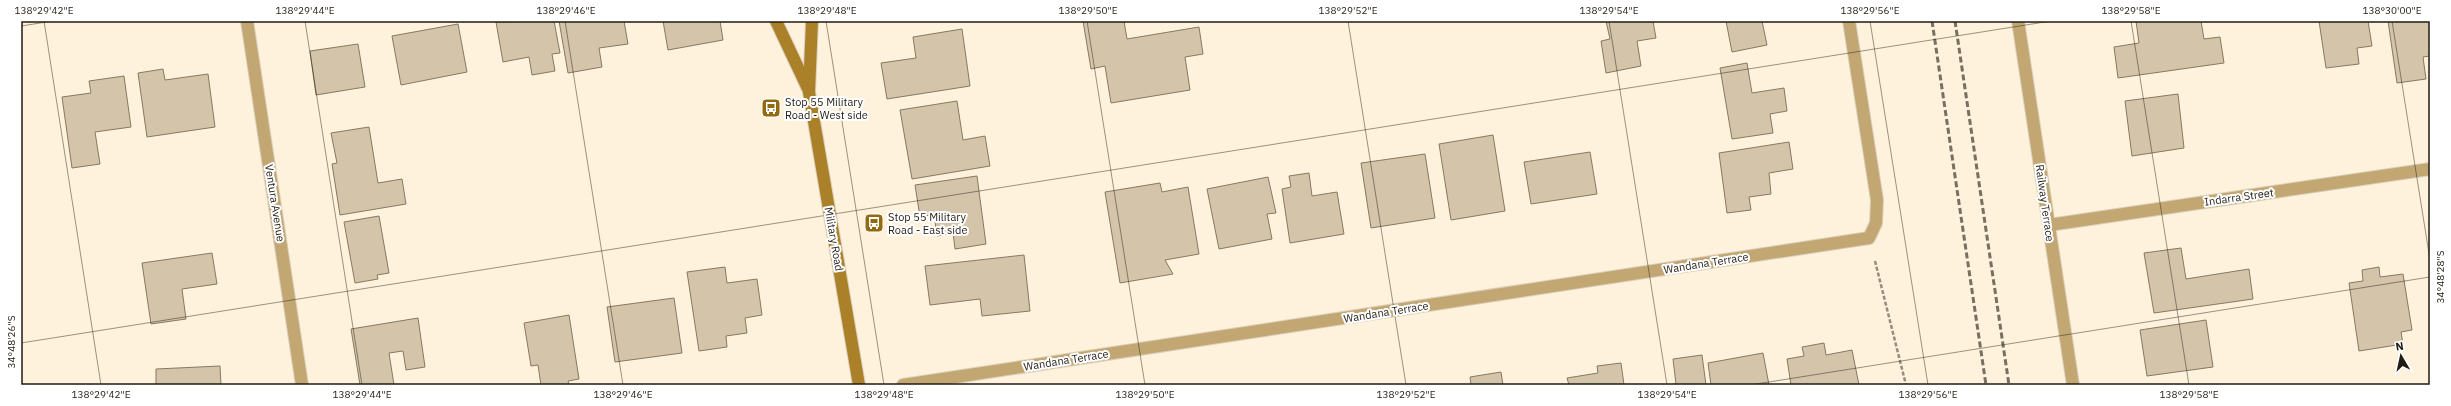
<svg xmlns="http://www.w3.org/2000/svg" width="2451" height="406" font-family="'IBM Plex Sans',sans-serif">
	<rect width="100%" height="100%" fill="#fef2dc"/>
	<!-- building -->
	<g fill="#d3c4aa" stroke="#877961">
		<path d="M554 21 560 53 552 54 555 71 532 75 529 57 503 62 496 22Z"/>
		<path d="M559 21H624L628 44 599 48 602 67 568 73Z"/>
		<path d="M663 21H720L723 40 668 50Z"/>
		<path d="M1083 21H1124L1127 39 1199 27 1203 54 1185 57 1190 90 1111 103 1105 66 1091 69Z"/>
		<path d="M1606 21H1653L1656 38 1637 41 1641 66 1606 73 1601 41 1610 39Z"/>
		<path d="M1726 21H1762L1767 45 1732 52Z"/>
		<path d="M2136 21H2201L2204 39 2220 37 2224 63 2118 78 2114 47 2139 43Z"/>
		<path d="M2319 21H2368L2372 46 2357 48 2359 64 2326 68Z"/>
		<path d="M2388 21H2430V56L2423 57 2426 79 2397 83Z"/>
		<path d="M458 24 467 72 401 85 392 36Z"/>
		<path d="M962 29 970 86 887 99 881 63 916 58 913 37Z"/>
		<path d="M358 44 365 87 316 95 310 51Z"/>
		<path d="M1747 63 1752 93 1784 88 1787 111 1770 114 1773 133 1732 139 1720 68Z"/>
		<path d="M163 69 165 80 208 74 215 127 147 137 138 73Z"/>
		<path d="M124 76 131 127 95 132 100 164 72 168 62 97 91 93 89 81Z"/>
		<path d="M2178 94 2184 148 2132 156 2125 101Z"/>
		<path d="M957 101 963 140 985 136 990 166 912 179 900 110Z"/>
		<path d="M369 127 378 183 402 179 406 204 340 215 332 164 337 163 331 133Z"/>
		<path d="M1493 135 1505 211 1451 220 1439 144Z"/>
		<path d="M1789 142 1793 169 1769 173 1771 194 1749 197 1751 210 1727 213 1719 153Z"/>
		<path d="M1590 152 1597 194 1531 204 1524 162Z"/>
		<path d="M1425 154 1435 218 1371 228 1361 163Z"/>
		<path d="M1309 173 1312 196 1337 192 1344 234 1290 243 1282 189 1291 187 1289 176Z"/>
		<path d="M977 176 986 244 955 249 953 233 937 236 934 214 920 217 915 185Z"/>
		<path d="M1268 177 1276 213 1267 214 1272 239 1219 249 1207 189Z"/>
		<path d="M1160 183 1162 192 1188 187 1199 254 1165 260 1173 274 1120 283 1105 192Z"/>
		<path d="M379 216 389 273 377 275 378 279 355 283 344 222Z"/>
		<path d="M2181 248 2186 279 2249 269 2253 299 2154 313 2144 253Z"/>
		<path d="M212 253 217 284 182 289 186 319 151 324 142 263Z"/>
		<path d="M1024 255 1030 311 982 316 980 299 930 305 925 266Z"/>
		<path d="M725 267 727 283 757 279 762 315 745 318 747 333 726 336 727 347 699 351 687 272Z"/>
		<path d="M2379 267 2380 277 2403 274 2412 330 2401 332 2403 344 2359 351 2349 283 2363 281 2362 270Z"/>
		<path d="M674 298 682 353 615 362 607 307Z"/>
		<path d="M569 315 579 379 568 381 569 385H541L538 365 531 366 524 323Z"/>
		<path d="M418 318 425 367 406 370 403 351 389 353 394 385H360L351 329Z"/>
		<path d="M2206 320 2213 367 2147 376 2140 330Z"/>
		<path d="M1824 343 1826 355 1852 350 1859 385H1791L1787 359 1804 356 1802 347Z"/>
		<path d="M1763 353 1769 385H1711L1708 363Z"/>
		<path d="M1702 355 1706 385H1668L1676 384 1673 359Z"/>
		<path d="M1621 363 1624 385H1569L1567 378 1598 373 1597 366Z"/>
		<path d="M220 366 221 385H156V369Z"/>
		<path d="M1501 372 1503 385H1471L1470 377Z"/>
	</g>
	<g fill="none" stroke-linecap="round" stroke-linejoin="round">
		<defs>
			<g id="street">
				<path d="M247 21 302 385"/>
				<path d="M2018 21 2073 385"/>
				<path d="M2049 225 2430 169"/>
				<path d="M903 385 1869 238 1876 223 1877 200 1849 21"/>
			</g>
			<g id="secondary">
				<path d="M776 21 809 91"/>
				<path d="M812 21 809 92 859 385"/>
			</g>
		</defs>
		<!-- street casing -->
		<use href="#street" stroke="#dbd0bc" stroke-width="14"/>
		<!-- secondary casing -->
		<use href="#secondary" stroke="#dbd0bc" stroke-width="14"/>
		<!-- path -->
		<path stroke="#968c7d" stroke-width="2.5" stroke-dasharray="4 2" stroke-linecap="butt" d="M1875 261 1906 385"/>
		<!-- street -->
		<use href="#street" stroke="#c3a773" stroke-width="12"/>
		<!-- secondary -->
		<use href="#secondary" stroke="#aa8028" stroke-width="12"/>
		<!-- rail -->
		<g stroke="#786f61" stroke-width="3" stroke-dasharray="6 3" stroke-linecap="butt">
			<path d="M1932 21 1986 385"/>
			<path d="M1955 21 2009 385"/>
		</g>
	</g>
	<!-- ticks -->
	<path fill="none" stroke="#211b12" stroke-width="1" stroke-opacity="0.45" d="M44 21 101 385M305 21 362 385M565 21 623 385M826 21 884 385M1087 21 1145 385M1348 21 1406 385M1609 21 1667 385M1870 21 1928 385M2131 21 2189 385M2392 21 2430 260M21 26 53 21M21 343 2051 21M1750 385 2430 277"/>
	<!-- icons -->
	<defs>
		<symbol id="bus-square" viewBox="-11 -11 22 22"><rect x="-9" y="-9" width="18" height="18" rx="4" fill="#916a11" stroke="#fff"/><path d="M-5-6H5V4H4V6H2V4H-2V6H-4V4H-5ZM-3.5-4V0h7V-4ZM-3.5 1.2v1.5H-2V1.2ZM2 1.2v1.5H3.5V1.2Z" fill="#fff"/></symbol>
	</defs>
	<g fill-rule="evenodd">
		<use href="#bus-square" x="760" y="97" width="22" height="22"/>
		<use href="#bus-square" x="863" y="212" width="22" height="22"/>
	</g>
	<g text-anchor="middle" stroke-width="4" stroke-linejoin="round" paint-order="stroke">
		<!-- poi labels -->
		<g font-size="11" fill="#211b12" stroke="#fff" text-anchor="start">
			<text x="785" y="106">Stop 55 Military<tspan x="785" dy="13">Road - West side</tspan></text>
			<text x="888" y="221">Stop 55 Military<tspan x="888" dy="13">Road - East side</tspan></text>
		</g>
		<!-- street labels -->
		<g font-size="11" fill="#211b12" stroke="#fff">
			<text transform="translate(2239 197) rotate(-8)" y="4">Indarra Street</text>
			<text transform="translate(275 203) rotate(81)" y="4">Ventura Avenue</text>
			<text transform="translate(2045 203) rotate(82)" y="4">Railway Terrace</text>
			<text transform="translate(834 239) rotate(80)" y="4">Military Road</text>
			<text transform="translate(1706 263) rotate(-9)" y="4">Wandana Terrace</text>
			<text transform="translate(1386 312) rotate(-9)" y="4">Wandana Terrace</text>
			<text transform="translate(1066 360) rotate(-9)" y="4">Wandana Terrace</text>
		</g>
	</g>
	<!-- border -->
	<rect width="2451" height="406" fill="none" stroke="#ffffff" stroke-width="44"/>
	<!-- north arrow -->
	<g transform="translate(2401 356) rotate(351)" stroke="#ffffff" stroke-width="3" paint-order="stroke">
	<path d="M0-3L7 15L0 10L-7 15Z" fill="#211b12"/>
	<text y="-6" font-size="11" font-weight="bold" text-anchor="middle" fill="#211b12">N</text>
	</g>
	<rect x="22" y="22" width="2407" height="362" fill="none" stroke="#211b12" stroke-width="1.5"/>
	<g font-size="10" text-anchor="middle" fill="#211b12">
		<text x="44" y="14">138°29'42"E</text>
		<text x="305" y="14">138°29'44"E</text>
		<text x="566" y="14">138°29'46"E</text>
		<text x="827" y="14">138°29'48"E</text>
		<text x="1088" y="14">138°29'50"E</text>
		<text x="1348" y="14">138°29'52"E</text>
		<text x="1609" y="14">138°29'54"E</text>
		<text x="1870" y="14">138°29'56"E</text>
		<text x="2131" y="14">138°29'58"E</text>
		<text x="2392" y="14">138°30'00"E</text>
		<text transform="translate(2440 277) rotate(-90)" y="4">34°48'28"S</text>
		<text transform="translate(11 342) rotate(-90)" y="4">34°48'26"S</text>
		<text x="101" y="398">138°29'42"E</text>
		<text x="362" y="398">138°29'44"E</text>
		<text x="623" y="398">138°29'46"E</text>
		<text x="884" y="398">138°29'48"E</text>
		<text x="1145" y="398">138°29'50"E</text>
		<text x="1406" y="398">138°29'52"E</text>
		<text x="1667" y="398">138°29'54"E</text>
		<text x="1928" y="398">138°29'56"E</text>
		<text x="2189" y="398">138°29'58"E</text>
	</g>
</svg>
